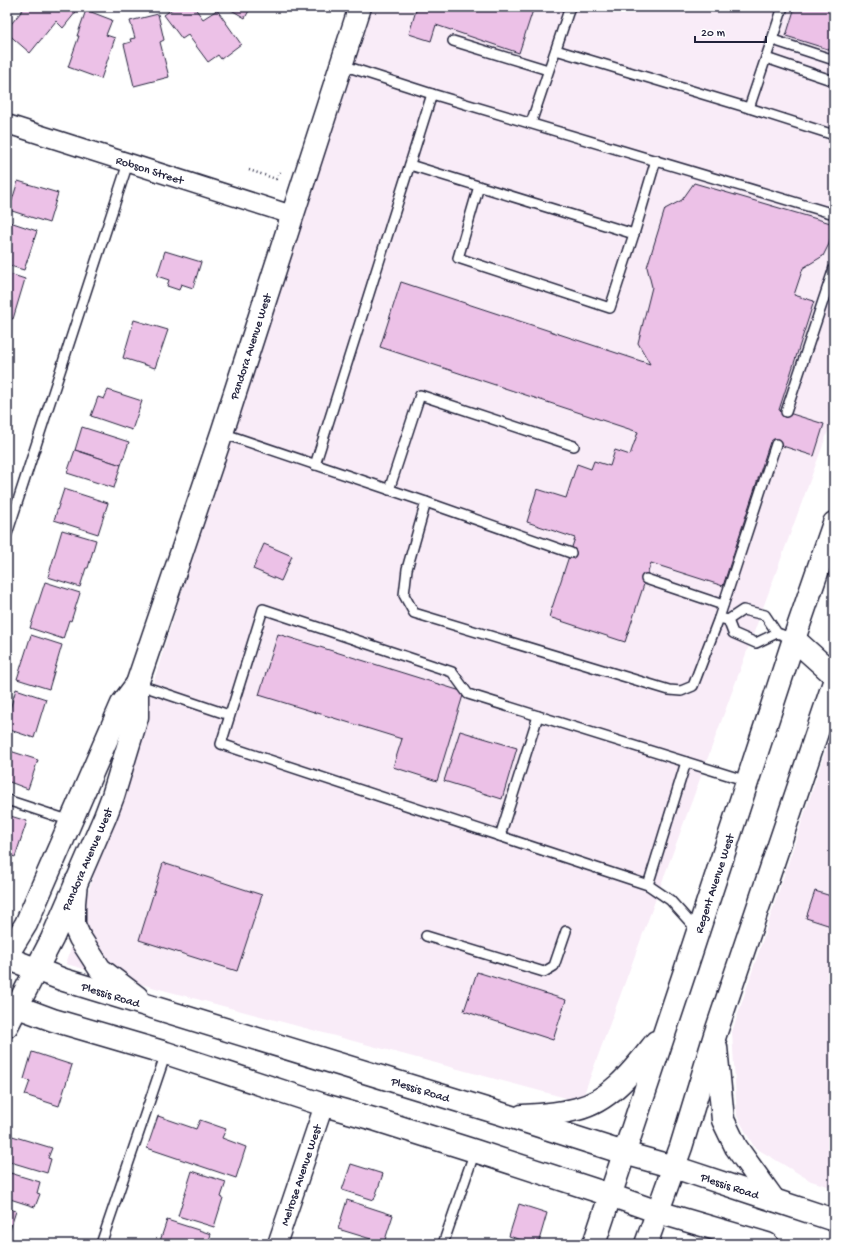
<svg xmlns="http://www.w3.org/2000/svg" width="841" height="1251" font-family="'Gochi Hand',sans-serif">
	<rect width="100%" height="100%" fill="#fff"/>
	<filter id="ink" filterUnits="userSpaceOnUse"><feTurbulence type="fractalNoise" baseFrequency=".025" numOctaves="2"/><feDisplacementMap in="SourceGraphic" scale="8" xChannelSelector="R" yChannelSelector="G"/><feConvolveMatrix kernelMatrix="1 2 1 2 8 2 1 2 1" color-interpolation-filters="sRGB"/></filter>
	<g filter="url(#ink)">
		<!-- built -->
		<g fill="#f9ecf8">
			<path d="M364 7H834V415L581 1102 66 964 346 62Z"/>
			<path d="M834 725V1188L811 1181 754 1147 737 1116 732 1032Z"/>
		</g>
		<!-- building -->
		<g fill="#ecc1e7" stroke="#22223b">
			<path d="M25 7H80L63 28 56 21 30 53 7 33V29Z"/>
			<path d="M175 7H194L203 19 217 10 241 44 221 59 218 55 208 62 188 35 182 39 164 15Z"/>
			<path d="M228 7H251L245 18 228 8Z"/>
			<path d="M417 7H534L519 53 436 25 431 41 409 34Z"/>
			<path d="M795 7H834V51L786 36Z"/>
			<path d="M86 10 112 20 106 35 115 38 101 79 68 67 79 36H77Z"/>
			<path d="M158 14 164 40 160 42 169 77 134 86 124 44 131 42 130 39 135 38 130 21Z"/>
			<path d="M18 181 58 193 49 223 9 210Z"/>
			<path d="M694 183 834 224 829 244 823 256 803 268 794 295 814 301 779 410 824 424 814 456 770 442 723 586 651 563 625 642 549 617 575 538 527 522 537 489 566 498 577 464 591 469 594 461 610 466 615 450 630 455 638 432 380 347 401 282 650 364 638 343 652 287 647 267 665 209 682 200Z"/>
			<path d="M7 221 37 231 24 270 7 265Z"/>
			<path d="M165 251 201 262 193 288 181 284 179 290 167 286 169 280 157 276Z"/>
			<path d="M7 273 25 279 13 319 7 317Z"/>
			<path d="M134 320 168 330 155 368 123 358Z"/>
			<path d="M108 390 142 401 132 430 91 416 98 397 104 399Z"/>
			<path d="M82 427 129 442 121 465 75 450Z"/>
			<path d="M75 450 121 465 114 488 67 473Z"/>
			<path d="M64 489 108 503 98 534 54 520Z"/>
			<path d="M62 530 96 540 88 568H86L80 587 48 577Z"/>
			<path d="M264 544 292 556 281 581 253 569Z"/>
			<path d="M45 582 80 593 71 621 69 620 63 639 30 628Z"/>
			<path d="M278 634 464 692 437 781 393 767 402 739 259 695Z"/>
			<path d="M31 635 62 645 49 689 17 679Z"/>
			<path d="M16 689 46 699 34 738 7 729V719Z"/>
			<path d="M460 731 517 748 502 799 444 781Z"/>
			<path d="M7 750 38 760 28 789 7 781Z"/>
			<path d="M7 815 27 821 15 857 7 854Z"/>
			<path d="M163 863 262 895 237 971 139 940Z"/>
			<path d="M815 891 834 897V927L806 918Z"/>
			<path d="M477 972 566 1000 553 1040 464 1011Z"/>
			<path d="M32 1052 72 1065 59 1106 25 1095 30 1081 24 1079Z"/>
			<path d="M158 1116 196 1129 200 1120 226 1129 222 1138 246 1147 236 1178 147 1148Z"/>
			<path d="M9 1135 52 1148 48 1158 51 1159 47 1173 7 1161V1143Z"/>
			<path d="M351 1164 383 1174 374 1200 342 1190Z"/>
			<path d="M192 1171 226 1182 221 1197 223 1198 214 1227 178 1216Z"/>
			<path d="M7 1172 40 1182 37 1193 40 1194 35 1207 7 1198Z"/>
			<path d="M347 1200 393 1215 384 1243 338 1229Z"/>
			<path d="M519 1204 547 1213 538 1244H533L509 1236Z"/>
			<path d="M7 1208 16 1211 7 1239Z"/>
			<path d="M167 1220 211 1234 208 1244H159Z"/>
		</g>
		<g fill="none" stroke-linecap="round" stroke-linejoin="round">
			<defs>
				<g id="service">
					<path d="M773 40 834 60"/>
					<path d="M453 41 548 70"/>
					<path d="M556 50 749 108 834 135"/>
					<path d="M766 58 834 81"/>
					<path d="M342 65 432 94 834 214"/>
					<path d="M749 108 783 7"/>
					<path d="M531 123 570 7"/>
					<path d="M410 165 634 234 610 308 458 258 479 186"/>
					<path d="M634 234 656 160"/>
					<path d="M786 412 834 268"/>
					<path d="M222 433 426 502 407 569 404 595 414 613 669 690 681 691 693 686 719 618 776 444"/>
					<path d="M315 465 432 94"/>
					<path d="M389 490 420 395 574 446"/>
					<path d="M426 502 571 553"/>
					<path d="M7 534 128 163"/>
					<path d="M646 579 723 605"/>
					<path d="M719 618 728 620 743 610 765 615 777 633 794 639"/>
					<path d="M728 620 733 633 756 643 777 633"/>
					<path d="M137 684 229 715"/>
					<path d="M7 800 71 821"/>
					<path d="M500 836 538 716"/>
					<path d="M648 885 686 762"/>
					<path d="M698 931 670 900 648 885 221 744 263 609 452 672 468 694 747 781"/>
					<path d="M426 936 544 972 554 966 566 931"/>
					<path d="M101 1244 166 1053"/>
					<path d="M443 1244 475 1151"/>
				</g>
				<g id="minor">
					<path id="s1" d="M7 124 292 215"/>
					<path id="s2" d="M277 1244 324 1105"/>
				</g>
				<g id="tertiary">
					<path d="M7 955 26 924 122 704 137 684"/>
					<path id="s3" d="M7 1026 52 939 105 817 113 796 137 717V684L222 433 360 7"/>
				</g>
				<g id="secondary">
					<path d="M794 639 834 675"/>
					<path d="M76 882 74 903V925L80 938 100 969 137 997"/>
					<path id="s4" d="M7 958 64 980 502 1114 624 1153 674 1167 834 1220"/>
					<path d="M7 1003 53 1020 166 1053 324 1105 377 1120 475 1151 610 1195 658 1212 767 1244"/>
					<path d="M716 1047 723 1120 736 1147 774 1200"/>
					<path d="M522 1116C540 1115 559 1114 577 1109 611 1101 635 1068 656 1042"/>
					<path id="s5" d="M594 1244 687 965 794 639 834 523"/>
					<path d="M646 1244 681 1147 715 1035 834 682"/>
				</g>
			</defs>
			<!-- service casing -->
			<use href="#service" stroke="#22223b" stroke-width="12"/>
			<!-- minor casing -->
			<use href="#minor" stroke="#22223b" stroke-width="21"/>
			<!-- tertiary casing -->
			<use href="#tertiary" stroke="#22223b" stroke-width="25"/>
			<!-- secondary casing -->
			<use href="#secondary" stroke="#22223b" stroke-width="25"/>
			<!-- path -->
			<g stroke="#22223b" stroke-width="2.5" stroke-dasharray="1 3" stroke-linecap="butt">
				<path d="M249 170 276 179 281 170"/>
				<path d="M7 1059 11 1048"/>
			</g>
			<!-- service -->
			<use href="#service" stroke="#fff" stroke-width="9"/>
			<!-- minor -->
			<use href="#minor" stroke="#fff" stroke-width="18"/>
			<!-- tertiary -->
			<use href="#tertiary" stroke="#fff" stroke-width="22"/>
			<!-- secondary -->
			<use href="#secondary" stroke="#fff" stroke-width="22"/>
		</g>
	</g>
	<g text-anchor="middle" stroke-width="3" stroke-linejoin="round" paint-order="stroke">
		<!-- street labels -->
		<g font-size="12" fill="#22223b" stroke="#fff">
			<text dy="4" stroke="none"><textPath href="#s1" startOffset="150">Robson Street</textPath></text>
			<text dy="4" stroke="none"><textPath href="#s3" startOffset="725">Pandora Avenue West</textPath></text>
			<text dy="4" stroke="none"><textPath href="#s3" startOffset="185">Pandora Avenue West</textPath></text>
			<text dy="4" stroke="none"><textPath href="#s5" startOffset="380">Regent Avenue West</textPath></text>
			<text dy="4" stroke="none"><textPath href="#s4" startOffset="110">Plessis Road</textPath></text>
			<text dy="4" stroke="none"><textPath href="#s4" startOffset="434">Plessis Road</textPath></text>
			<text dy="4" stroke="none"><textPath href="#s2" startOffset="73">Melrose Avenue West</textPath></text>
			<text dy="4" stroke="none"><textPath href="#s4" startOffset="758">Plessis Road</textPath></text>
		</g>
	</g>
	<!-- margin -->
	<rect width="841" height="1251" fill="none" stroke="#fff" stroke-width="24"/>
	<rect x="12" y="12" width="817" height="1227" fill="none" stroke="#22223b" stroke-width="1.5" filter="url(#ink)"/>
	<!-- scale -->
	<path d="M695 36v6h71v-6" fill="none" stroke="#22223b" stroke-width="2"/>
	<text x="701" y="36" font-size="12" fill="#22223b" stroke="#ffffff" stroke-width="3" paint-order="stroke">20 m</text>
</svg>
